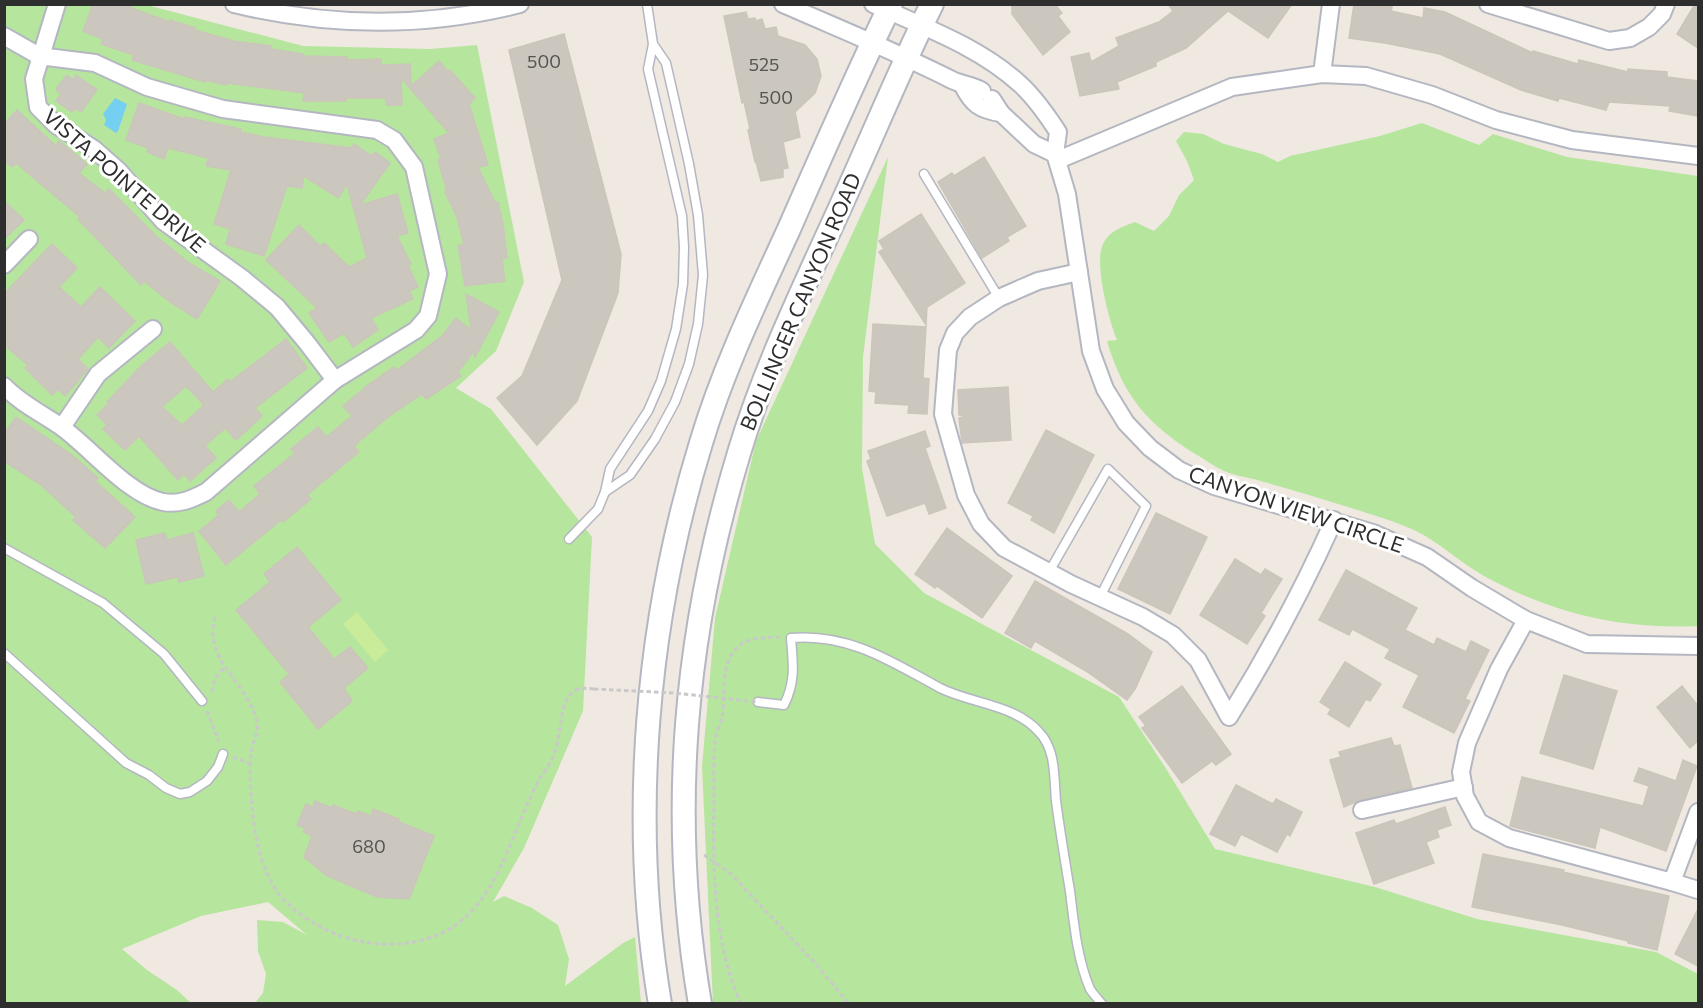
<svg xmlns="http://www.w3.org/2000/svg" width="1703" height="1008" font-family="Commissioner,sans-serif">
	<rect width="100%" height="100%" fill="#efe9e1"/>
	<!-- green -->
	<g fill="#b6e59e">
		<path d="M5 5H147L303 46 430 49 477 45 524 282 496 351 456 388 491 409 592 537 583 711 524 848 493 902 504 896 532 908 558 925 569 959 565 986 623 943 635 937 641 1003H255L263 993 266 974 258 951 257 920 283 922 307 935 268 902 201 916 122 949 147 970 177 990 191 1003 5 1004Z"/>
		<path d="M1422 123 1479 145 1493 134 1567 157 1698 176V626C1622 630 1551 613 1484 576 1461 563 1440 543 1416 531 1395 521 1373 515 1351 508 1322 499 1293 490 1264 482 1253 478 1240 477 1229 473 1218 469 1207 461 1197 455 1148 425 1123 396 1107 341L1117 340C1109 321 1095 267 1102 247 1107 232 1121 227 1135 222L1154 231 1169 216 1179 195 1194 180 1187 161 1176 141 1184 132 1203 134 1224 144 1262 154 1278 162 1290 156 1380 136Z"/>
		<path d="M888 157 863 357 862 468 875 544 924 593 1119 697 1165 767 1215 849 1375 887 1477 919 1656 952 1698 974V1004H713L702 767 715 618 756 441Z"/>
	</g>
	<!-- pitch -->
	<path fill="#c9ec9a" d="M357 612 388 650 375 662 343 624Z"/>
	<!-- water -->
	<path fill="#75cff0" d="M115 98 127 104 118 131 116 133 104 125 106 120 103 114Z"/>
	<!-- building -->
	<g fill="#cbc7bf" stroke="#cbc5ba" stroke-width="1.5" fill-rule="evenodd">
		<path d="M93 4H133L131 8 170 22V20L195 28 194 30 234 41 271 46V49L303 54 302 56 347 57V60L381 59V65L410 64 411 86 439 61 448 72 450 70 475 98 469 104 488 165 478 167 495 203 498 202 503 224 507 258 502 259 505 281 465 286 458 245H464L457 217 445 192 447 191 438 160 441 159 434 139 449 133 401 78 402 105H386V98H346V101H303L304 93 227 83 226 85 205 80V82L132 60 134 55 101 44 103 39 83 31Z"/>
		<path d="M1012 4H1055L1062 13 1058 16 1070 32 1043 55 1012 14Z"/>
		<path d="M1168 4H1292L1268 38 1228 11 1186 48 1156 62V66L1117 82 1119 89 1080 96 1071 57 1089 53 1091 62 1119 46 1116 38 1159 22 1173 11Z"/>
		<path d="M1354 4 1392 7 1391 11 1423 18 1424 8 1445 12 1533 53V51L1578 64 1579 60 1628 72V69L1667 72V77L1698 81V116L1669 111 1670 106 1609 102 1606 110 1559 98 1558 101 1521 90 1440 54 1385 43 1349 38Z"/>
		<path d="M1695 4H1698V48L1677 34Z"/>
		<path d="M746 12 748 19 755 18 756 21 762 19 765 29 776 27 778 36 805 45 817 59 821 76 815 93 795 112 800 137 783 142 788 168 783 169V177L761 181 756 162H755L748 130 750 129 744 102 742 103 724 16Z"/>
		<path d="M564 34 621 254 618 293 577 401 537 445 497 398 522 376 562 280 509 50Z"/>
		<path d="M67 75 73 80 76 75 97 90 81 112 75 108 72 112 56 101 61 94 56 89Z"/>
		<path d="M139 103 184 119 185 117 241 129V132L264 137 352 148 354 144 372 156 375 152 390 163 360 205 397 194 408 233 397 236 411 264 408 265 418 287 409 291 413 299 371 318 378 330 353 347 344 333 329 342 309 313 317 308 266 260 299 225 320 246 324 243 349 267 367 258 347 184 338 198 304 176 302 188 287 186 264 256 226 244 230 229 214 224 231 170 206 166 208 158 168 148 164 159 147 152 148 148 126 140Z"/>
		<path d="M17 110 56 146 59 141 87 164 79 173 105 193 109 189 157 237 189 263 220 281 197 319 170 302 144 281 141 285 78 219 80 217 16 163 12 167 4 160V124Z"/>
		<path d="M984 157 1026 226 1007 237 1009 241 982 258 938 182 952 173 954 176Z"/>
		<path d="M4 201 24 220 4 239Z"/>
		<path d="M921 214 965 283 927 307 926 325 879 252 884 249 879 241Z"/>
		<path d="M52 244 77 268 59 287 81 307 100 287 135 321 109 348 98 337 78 359 88 369 65 396 58 389 52 395 25 368 28 365 4 345V294Z"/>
		<path d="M466 294 499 312 475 357 474 351 458 372 461 376 426 399 422 394 388 417 354 446 359 452 307 495 311 499 283 522 281 520 226 565 199 531 219 515 216 511 229 500 239 512 260 494 254 486 295 453 291 449 318 427 326 437 352 416 343 406 369 384 394 367 397 370 443 335 456 318 471 330Z"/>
		<path d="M873 324 926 327 923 378 929 379 927 414 908 413 909 405 875 403 876 392 869 391Z"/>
		<path d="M286 339 307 368 255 408 262 416 236 440 225 428 205 446 216 458 190 481 184 474 178 480 139 436 125 450 103 429 107 425 97 415 109 403 107 402 141 366 170 342 213 392 228 379 230 382ZM186 386 204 405 182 425 162 407Z"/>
		<path d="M1008 387 1011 440 962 443 959 418 966 416 959 415 958 390Z"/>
		<path d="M16 417 72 455 98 478 95 481 135 517 105 548 73 520 76 517 41 485 4 461V434Z"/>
		<path d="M1046 430 1094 455 1054 533 1031 520 1033 516 1008 503Z"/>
		<path d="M925 431 930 446 925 448 946 508 929 514 925 503 887 516 867 461 871 459 868 451Z"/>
		<path d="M1156 513 1207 537 1170 614 1118 589Z"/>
		<path d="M947 528 1012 576 982 618 937 586 935 588 915 574Z"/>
		<path d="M165 533 167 540 193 533 204 576 179 582 178 577 146 584 136 540Z"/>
		<path d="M297 547 341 600 308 627 334 659 350 647 368 668 344 688 352 701 318 729 280 682 289 674 236 610 270 582 264 574Z"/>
		<path d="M1235 559 1261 575 1265 569 1282 579 1261 613 1265 616 1247 644 1200 615Z"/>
		<path d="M1346 570 1417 608 1405 630 1434 645 1437 638 1466 652 1471 641 1489 650 1465 699 1470 701 1454 733 1403 707 1419 675 1385 658 1390 649 1352 629 1349 635 1319 620Z"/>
		<path d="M1035 581 1128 634 1152 652 1135 689 1127 700 1086 671 1035 641 1031 648 1005 633Z"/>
		<path d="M1345 662 1381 684 1370 701 1366 699 1349 727 1328 714 1331 709 1320 702Z"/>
		<path d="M1564 675 1617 691 1593 769 1540 753Z"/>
		<path d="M1182 686 1231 754 1216 765 1212 761 1182 783 1142 728 1146 726 1139 717Z"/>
		<path d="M1682 686 1698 706V741L1690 748 1657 707Z"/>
		<path d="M1391 738 1394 746 1400 745 1412 788 1360 800 1344 807 1330 760 1341 757 1339 752Z"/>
		<path d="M1683 760 1697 766 1666 851 1600 827 1595 848 1510 826 1522 777 1643 806 1649 786 1634 781 1639 768 1676 781Z"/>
		<path d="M1236 785 1273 804 1276 799 1302 812 1290 836 1287 834 1277 852 1241 834 1235 846 1210 834Z"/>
		<path d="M315 801 332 808 333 805 356 814 358 811 371 816 373 809 399 819 397 821 434 836 409 899 377 897 351 886 326 875 304 857 312 836 303 832 305 828 297 825 306 804 313 807Z"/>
		<path d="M1445 807 1451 825 1437 830 1439 837 1426 842 1434 863 1374 884 1356 833 1394 820 1396 824Z"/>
		<path d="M1483 854 1564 870 1563 872 1669 896 1657 950 1628 943V941L1562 925 1472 907Z"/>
		<path d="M1698 909V966L1675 954Z"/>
	</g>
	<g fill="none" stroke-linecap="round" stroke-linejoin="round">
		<defs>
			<g id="lane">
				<path d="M647 4 653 44 648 69 682 216 684 247 683 284 676 329 661 381 648 411 610 469 605 492 630 475 655 439 675 402 689 364 698 324 703 275 698 215 689 164 666 63 653 44"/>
				<path d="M924 174 999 298"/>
				<path d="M569 539 598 509 605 492"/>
				<path d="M4 548 103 603 164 654 202 701"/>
				<path d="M1049 572 1108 469 1146 506 1100 597"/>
				<path d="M4 653 126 763 149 775 166 788 180 794 190 792 207 781 218 767 223 754"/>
				<path d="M758 702 784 705C796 681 793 664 791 638 849 633 892 662 940 688 972 704 1014 704 1039 732 1056 749 1054 778 1056 801 1060 831 1065 861 1070 891 1074 923 1077 959 1090 989 1093 994 1098 999 1102 1004"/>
			</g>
			<g id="street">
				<path d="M57 4 34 79 38 107 56 125 94 149 119 171 163 221 242 278 277 307 307 343 335 380"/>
				<path d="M234 4C329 27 426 28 520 4"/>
				<path d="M783 4C840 29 897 52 952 80 962 85 974 85 982 91"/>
				<path d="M873 4C924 27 980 47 1021 85 1036 99 1047 115 1058 132L1055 154 1067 194 1091 351 1105 389 1126 423 1150 448 1179 470 1214 486 1373 533 1427 557 1472 588 1526 620 1587 644 1698 646"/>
				<path d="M1488 4 1609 41 1630 38 1649 27 1662 14 1666 4"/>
				<path d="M4 36 39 56 95 63 147 87 223 109 377 130 394 140 414 167 438 274 428 316 416 330 335 380 206 492C192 499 180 505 163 502 128 495 90 447 60 426 41 413 20 403 4 386"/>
				<path d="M1322 74 1331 4"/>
				<path d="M963 86C972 104 980 110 1001 113"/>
				<path d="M992 99 1001 113 1034 144 1055 154"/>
				<path d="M1058 160 1232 87 1322 74 1366 76 1432 95 1496 120 1572 140 1698 156"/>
				<path d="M4 265 29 239"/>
				<path d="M1079 272 1038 281 999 298 970 317 955 333 948 350 943 414 966 495 981 524 1004 548 1071 584 1143 617 1173 635 1198 660 1229 717C1269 653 1303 589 1334 520"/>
				<path d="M62 427 98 374 153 329"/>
				<path d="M1526 620 1499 669 1467 743 1461 772 1465 796 1479 822 1509 838 1672 882 1698 890"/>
				<path d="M1362 810 1464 787"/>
				<path d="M1672 882 1698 812"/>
			</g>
			<g id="secondary">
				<path d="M660 1004C629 819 646 622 701 443 723 369 757 299 789 229 822 154 855 78 891 4"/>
				<path d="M700 1004C668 815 684 635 739 453 765 366 806 283 843 201 873 135 900 69 932 4"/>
			</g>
		</defs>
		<!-- lane casing -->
		<use href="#lane" stroke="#b4b7c1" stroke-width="11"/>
		<!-- street casing -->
		<use href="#street" stroke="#b4b7c1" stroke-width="20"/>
		<!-- secondary casing -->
		<use href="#secondary" stroke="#b4b7c1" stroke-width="26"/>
		<!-- path -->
		<g stroke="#c9c9c9" stroke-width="3" stroke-dasharray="4.5 3" stroke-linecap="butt">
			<path d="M215 617C214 623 212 630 213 635 216 670 251 689 257 723 259 732 252 744 251 754 249 775 251 796 253 817 256 845 265 881 285 901 322 938 382 955 432 937 489 918 505 853 527 805 531 797 534 788 539 780 543 772 550 765 553 757 561 741 559 708 569 696 576 687 584 688 594 689"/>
			<path d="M212 692 215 678 224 668"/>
			<path d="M207 711 219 742"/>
			<path d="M233 757 251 764"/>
			<path d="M704 855 729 872 815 963 849 1004"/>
			<path d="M741 1004C712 941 713 863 714 795 714 776 713 755 716 736 717 730 721 724 722 718 726 698 720 669 734 651 745 636 764 638 780 637"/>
		</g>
		<!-- lane -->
		<use href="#lane" stroke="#fff" stroke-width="8"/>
		<!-- street -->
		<use href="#street" stroke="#fff" stroke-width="16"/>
		<!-- secondary -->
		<use href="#secondary" stroke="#fff" stroke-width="22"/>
		<!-- path-bridge -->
		<path stroke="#c9c9c9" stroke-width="3" stroke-dasharray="4.5 3" stroke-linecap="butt" d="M594 689 674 693 758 702"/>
	</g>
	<g text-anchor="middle" stroke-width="6" stroke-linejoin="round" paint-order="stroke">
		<!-- number labels -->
		<g font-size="18" fill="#555452">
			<text x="544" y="68">500</text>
			<text x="764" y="71">525</text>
			<text x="776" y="104">500</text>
			<text x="369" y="853">680</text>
		</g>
		<!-- street labels -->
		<g font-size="21" fill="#2e2e2e" stroke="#fff">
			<text transform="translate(124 181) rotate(41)" y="7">VISTA POINTE DRIVE</text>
			<text transform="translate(801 302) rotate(-67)" y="7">BOLLINGER CANYON ROAD</text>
			<text transform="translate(1296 510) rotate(19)" y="7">CANYON VIEW CIRCLE</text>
		</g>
	</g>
	<!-- border -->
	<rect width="1703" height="1008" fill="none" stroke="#2e2e2e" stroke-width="12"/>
</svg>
